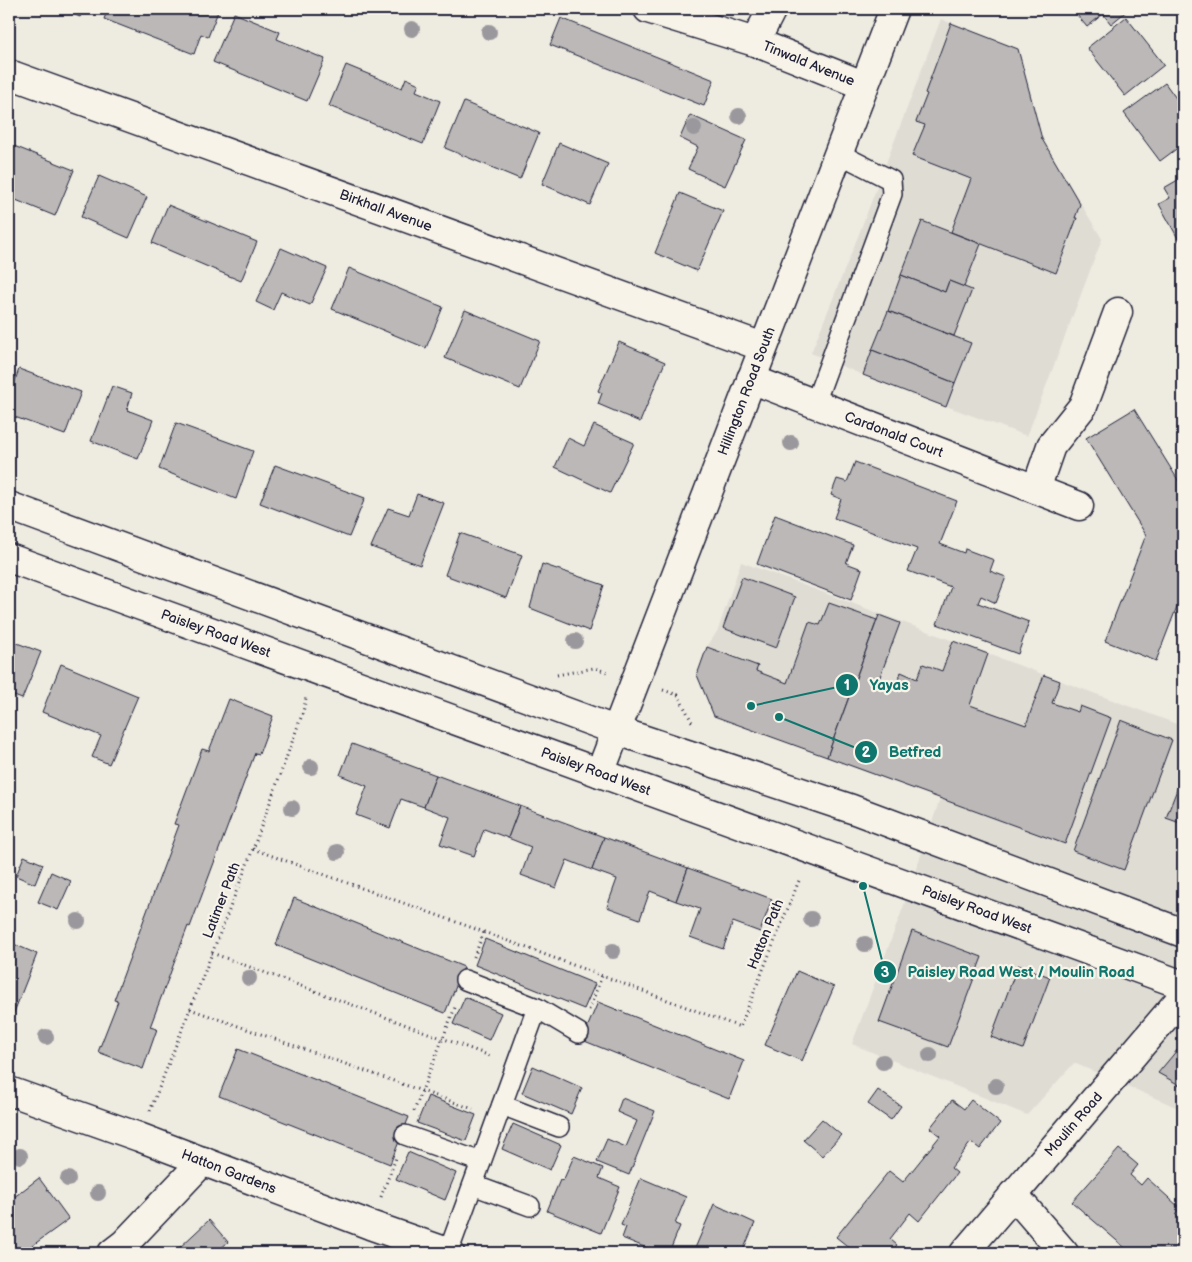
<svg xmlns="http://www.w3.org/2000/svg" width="1192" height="1262" font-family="'Balsamiq Sans',sans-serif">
	<rect width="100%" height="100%" fill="#eeebe1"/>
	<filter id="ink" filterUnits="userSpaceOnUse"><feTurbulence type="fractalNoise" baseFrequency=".02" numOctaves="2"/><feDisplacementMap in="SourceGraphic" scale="10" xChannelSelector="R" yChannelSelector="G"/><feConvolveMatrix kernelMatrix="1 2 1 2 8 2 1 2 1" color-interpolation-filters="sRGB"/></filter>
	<g filter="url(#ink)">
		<!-- built -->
		<g fill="#dfdcd4">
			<path d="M941 19 962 28 1042 139 1102 239 1027 436 863 375 811 353 859 234Z"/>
			<path d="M741 562 1182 726 1183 723V1110L1074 1063 1027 1115 852 1044 903 908 940 799 714 716 697 675 707 647 718 630Z"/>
		</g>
		<!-- building -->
		<g fill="#bbb8b7" stroke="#22223b">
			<path d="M61 9H84L80 17Z"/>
			<path d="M108 9H219L208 37 201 34 194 54 104 19Z"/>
			<path d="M1072 9H1129L1111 24 1103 14 1087 27Z"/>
			<path d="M234 13 280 32 277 39 325 59 307 101 213 62Z"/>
			<path d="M1126 17 1164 65 1125 96 1087 48Z"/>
			<path d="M561 18 714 80 704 106 550 45Z"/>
			<path d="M951 23 1018 49 1042 139 1080 204 1075 218H1077L1056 273 951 232 971 179 912 156 925 125 916 122 927 94 925 93Z"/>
			<path d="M346 65 402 88 406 78 419 84 416 91 440 101 423 144 329 106Z"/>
			<path d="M1165 83 1183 108V144L1160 161 1124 113Z"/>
			<path d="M464 102 539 133 520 179 445 148Z"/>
			<path d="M690 115 746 140 725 186 688 169 698 147 680 138Z"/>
			<path d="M559 143 608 164 590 205 542 184Z"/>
			<path d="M9 144 74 170 55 216 11 198 9 203Z"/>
			<path d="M99 176 147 197 129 238 81 217Z"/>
			<path d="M1183 177V240L1180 242 1159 204 1170 198 1164 188Z"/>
			<path d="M680 193 723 211 697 271 655 253Z"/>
			<path d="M168 205 257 242 241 281 152 243Z"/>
			<path d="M922 221 981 244 964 287 949 281 945 292 901 275Z"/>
			<path d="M281 248 327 268 310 305 281 292 273 310 256 302Z"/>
			<path d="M349 268 443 307 426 348 332 309Z"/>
			<path d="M901 275 945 292 949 281 972 290 954 336 888 311Z"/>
			<path d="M465 310 540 341 520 389 445 358Z"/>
			<path d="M888 311 971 343 955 383 872 350Z"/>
			<path d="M619 342 665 362 640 422 598 404 602 393 598 391Z"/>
			<path d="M872 350 955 383 946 407 863 375Z"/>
			<path d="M19 369 81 392 65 435 9 415V398Z"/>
			<path d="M112 386 132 393 127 410 153 420 138 459 91 441Z"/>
			<path d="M1134 409 1183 488V591L1156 661 1105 641 1146 535 1086 438Z"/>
			<path d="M176 423 253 451 236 499 159 469Z"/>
			<path d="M594 425 634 443 610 493 555 467 568 438 584 446Z"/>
			<path d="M855 462 957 501 940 544 964 553 965 549 994 560 990 571 1006 577 996 603 981 596 978 603 1029 622 1018 654 937 624 951 587 908 571 917 549 834 518 841 499 831 495 837 479 847 482Z"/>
			<path d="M275 465 365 498 349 537 260 503Z"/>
			<path d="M417 494 444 503 420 565 371 547 388 508 409 515Z"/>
			<path d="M775 515 853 545 846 563 862 569 851 600 757 564Z"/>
			<path d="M460 533 522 555 506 598 445 575Z"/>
			<path d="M542 564 604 585 589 631 530 608Z"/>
			<path d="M742 577 795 597 776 648 723 628Z"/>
			<path d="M829 603 877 620 827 757 714 716 697 675 707 647 758 666 756 671 787 683 809 622 820 625Z"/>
			<path d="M879 615 900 623 878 682 895 688 901 672 917 679 923 664 942 671 953 641 988 654 970 705 1026 725 1044 675 1060 681 1052 703 1078 712 1080 706 1111 718 1065 844 827 757Z"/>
			<path d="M9 640 41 652 22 699 9 694Z"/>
			<path d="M61 664 138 696 109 764 92 757 101 736 42 712Z"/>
			<path d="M229 699 273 716 259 754 255 753 190 927 188 926 150 1027 157 1029 143 1069 98 1052 118 1001 114 1000 179 825 174 824 202 749 209 751Z"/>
			<path d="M1121 720 1172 740 1124 870 1073 851Z"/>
			<path d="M352 744 436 775 424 807 401 799 390 828 356 815 367 786 340 775Z"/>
			<path d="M1183 774V824L1166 818Z"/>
			<path d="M436 775 520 806 508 838 484 829 474 856 440 844 450 817 424 807Z"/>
			<path d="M520 806 604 837 592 870 567 860 556 888 521 875 531 847 508 838Z"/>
			<path d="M604 837 688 868 676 901 650 891 640 919 607 907 617 879 592 870Z"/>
			<path d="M24 856 43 864 35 884 16 876Z"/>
			<path d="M688 868 772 899 760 932 733 922 723 949 690 937 700 909 676 901Z"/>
			<path d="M51 872 71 881 58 910 38 902Z"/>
			<path d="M294 898 464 967 445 1013 276 945Z"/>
			<path d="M912 931 982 957 948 1047 879 1022Z"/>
			<path d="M485 939 595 984 584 1009 475 965Z"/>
			<path d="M9 942 37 954 11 1020 9 1019Z"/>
			<path d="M1018 965 1050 977 1023 1049 991 1037Z"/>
			<path d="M797 971 834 987 802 1061 765 1045Z"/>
			<path d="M465 997 501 1013 489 1040 453 1024Z"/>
			<path d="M598 1002 744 1061 729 1099 582 1040Z"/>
			<path d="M1183 1043V1087L1158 1073Z"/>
			<path d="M238 1049 409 1117 390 1164 219 1096Z"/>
			<path d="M533 1066 582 1088 571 1114 522 1093Z"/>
			<path d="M878 1090 901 1106 891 1120 868 1104Z"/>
			<path d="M428 1096 476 1115 466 1141 417 1123Z"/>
			<path d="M622 1098 655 1111 629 1175 597 1162 607 1139 626 1147 637 1121 617 1112Z"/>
			<path d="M952 1100 964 1109 971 1100 1000 1123 980 1149 971 1142 951 1168 957 1173 919 1221 910 1213 890 1239 897 1245 890 1253H856L836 1237 889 1171 903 1182 940 1136 930 1128Z"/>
			<path d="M822 1119 841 1135 822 1156 803 1140Z"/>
			<path d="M513 1124 561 1145 550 1170 502 1149Z"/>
			<path d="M1119 1149 1138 1165 1130 1175 1141 1185 1147 1178 1180 1208 1175 1214 1183 1221V1253H1131L1072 1202Z"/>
			<path d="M408 1152 456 1173 445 1200 396 1179Z"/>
			<path d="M574 1156 603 1168 599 1178 620 1187 601 1233 547 1211 560 1180 563 1181Z"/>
			<path d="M39 1178 69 1219 22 1253H9V1201Z"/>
			<path d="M641 1178 686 1197 675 1224 680 1226 669 1253H659L622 1238 626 1227 621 1225Z"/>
			<path d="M714 1204 755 1223 742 1253H693Z"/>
			<path d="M209 1220 228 1242 216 1253H182L178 1249Z"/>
		</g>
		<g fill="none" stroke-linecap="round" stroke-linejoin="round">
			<defs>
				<g id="lane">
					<path d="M815 403 892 194 891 180 838 153"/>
					<path d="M465 980 537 1008 579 1033"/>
					<path d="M502 1105 559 1127"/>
					<path d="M405 1135 481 1162"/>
					<path d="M473 1185 530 1206"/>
					<path d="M448 1253 537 1008"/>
				</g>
				<g id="street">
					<path d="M648 9 755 42 863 85"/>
					<path d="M755 42 772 9"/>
					<path d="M9 74 763 347"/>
					<path d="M751 379 1079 506"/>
					<path d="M1036 489 1051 446 1083 406 1118 312"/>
					<path d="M9 1091 139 1137 370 1225 450 1253"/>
					<path d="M1013 1194 1064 1253"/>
					<path d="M112 1253 125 1243 203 1161"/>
					<path d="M964 1253 1183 996"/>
				</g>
				<path id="secondary" d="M600 773 894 9"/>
				<g id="primary">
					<path d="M9 506 615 730 852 809 1183 933"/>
					<path d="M9 558 1183 985"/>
				</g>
			</defs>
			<!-- lane casing -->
			<use href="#lane" stroke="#22223b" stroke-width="22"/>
			<!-- street casing -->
			<use href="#street" stroke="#22223b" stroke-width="31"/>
			<!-- secondary casing -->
			<use href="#secondary" stroke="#22223b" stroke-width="31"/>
			<!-- primary casing -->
			<use href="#primary" stroke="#22223b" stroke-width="31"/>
			<!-- path -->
			<g stroke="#22223b" stroke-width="3" stroke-dasharray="1 4" stroke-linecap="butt">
				<path d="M557 675 594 668 607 672"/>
				<path d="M663 690 678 695 693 724"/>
				<path d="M253 849 484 932 740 1027 800 878"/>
				<path d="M212 953 493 1057"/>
				<path d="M474 957 484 932"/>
				<path d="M190 1009 473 1109"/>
				<path d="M589 1010 602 976"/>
				<path d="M150 1111 253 849 303 712 306 698"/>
				<path d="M414 1111 456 1005"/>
				<path d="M381 1197 396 1158"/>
			</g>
			<!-- lane -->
			<use href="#lane" stroke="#f7f3e8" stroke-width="19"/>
			<!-- street -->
			<use href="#street" stroke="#f7f3e8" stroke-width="28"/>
			<!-- secondary -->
			<use href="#secondary" stroke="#f7f3e8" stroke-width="28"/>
			<!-- primary -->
			<use href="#primary" stroke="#f7f3e8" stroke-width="28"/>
		</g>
		<!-- trees -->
		<g fill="#9b989d">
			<circle cx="412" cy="29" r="8"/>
			<circle cx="489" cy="32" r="8"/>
			<circle cx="739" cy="116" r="8"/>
			<circle cx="694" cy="128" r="8"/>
			<circle cx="791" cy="443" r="8"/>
			<circle cx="575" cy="641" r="8"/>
			<circle cx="311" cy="767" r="8"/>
			<circle cx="292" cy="808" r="8"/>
			<circle cx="337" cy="852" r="8"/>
			<circle cx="811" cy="919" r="8"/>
			<circle cx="78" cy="921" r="8"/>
			<circle cx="865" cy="944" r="8"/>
			<circle cx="613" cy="951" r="8"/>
			<circle cx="249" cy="978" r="8"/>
			<circle cx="46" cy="1037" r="8"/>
			<circle cx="930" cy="1055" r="8"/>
			<circle cx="883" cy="1062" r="8"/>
			<circle cx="996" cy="1086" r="8"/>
			<circle cx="20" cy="1156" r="8"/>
			<circle cx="68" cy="1179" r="8"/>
			<circle cx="98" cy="1193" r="8"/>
		</g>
	</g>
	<g text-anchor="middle" stroke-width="4.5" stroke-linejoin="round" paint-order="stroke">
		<!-- street labels -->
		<g font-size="14" fill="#22223b" stroke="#f7f3e8">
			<text transform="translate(809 63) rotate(22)" y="5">Tinwald Avenue</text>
			<text transform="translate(386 210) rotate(20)" y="5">Birkhall Avenue</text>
			<text transform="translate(746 391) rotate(-69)" y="5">Hillington Road South</text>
			<text transform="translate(894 434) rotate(21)" y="5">Cardonald Court</text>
			<text transform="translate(216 633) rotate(20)" y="5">Paisley Road West</text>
			<text transform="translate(596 771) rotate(20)" y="5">Paisley Road West</text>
			<text transform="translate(221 900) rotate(-69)" y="5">Latimer Path</text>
			<text transform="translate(977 909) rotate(20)" y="5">Paisley Road West</text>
			<text transform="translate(765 934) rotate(-68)" y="5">Hatton Path</text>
			<text transform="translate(1073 1124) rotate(-49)" y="5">Moulin Road</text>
			<text transform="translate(229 1171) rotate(21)" y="5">Hatton Gardens</text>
		</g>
	</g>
	<!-- callouts -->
	<path fill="none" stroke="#0f766e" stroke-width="2" d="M751 706L847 685M779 717L866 752M863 886L885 972"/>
	<g fill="#0f766e" stroke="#f7f3e8" stroke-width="2">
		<circle cx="751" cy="706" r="5"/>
		<circle cx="779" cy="717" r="5"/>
		<circle cx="863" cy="886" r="5"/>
		<circle cx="847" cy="685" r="12"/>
		<circle cx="866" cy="752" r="12"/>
		<circle cx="885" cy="972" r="12"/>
	</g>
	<g font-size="15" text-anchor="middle" font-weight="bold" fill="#fff">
		<text x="847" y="690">1</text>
		<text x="866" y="757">2</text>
		<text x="885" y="977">3</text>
	</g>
	<g font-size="15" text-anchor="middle" font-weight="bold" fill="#0f766e" stroke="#f7f3e8" stroke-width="4.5" stroke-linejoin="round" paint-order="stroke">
		<text x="889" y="690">Yayas</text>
		<text x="915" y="757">Betfred</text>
		<text x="1021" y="977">Paisley Road West / Moulin Road</text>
	</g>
	<!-- margin -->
	<rect width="1192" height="1262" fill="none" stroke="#f7f3e8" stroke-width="30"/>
	<rect x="15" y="15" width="1162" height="1232" fill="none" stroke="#22223b" stroke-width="2" filter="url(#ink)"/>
</svg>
